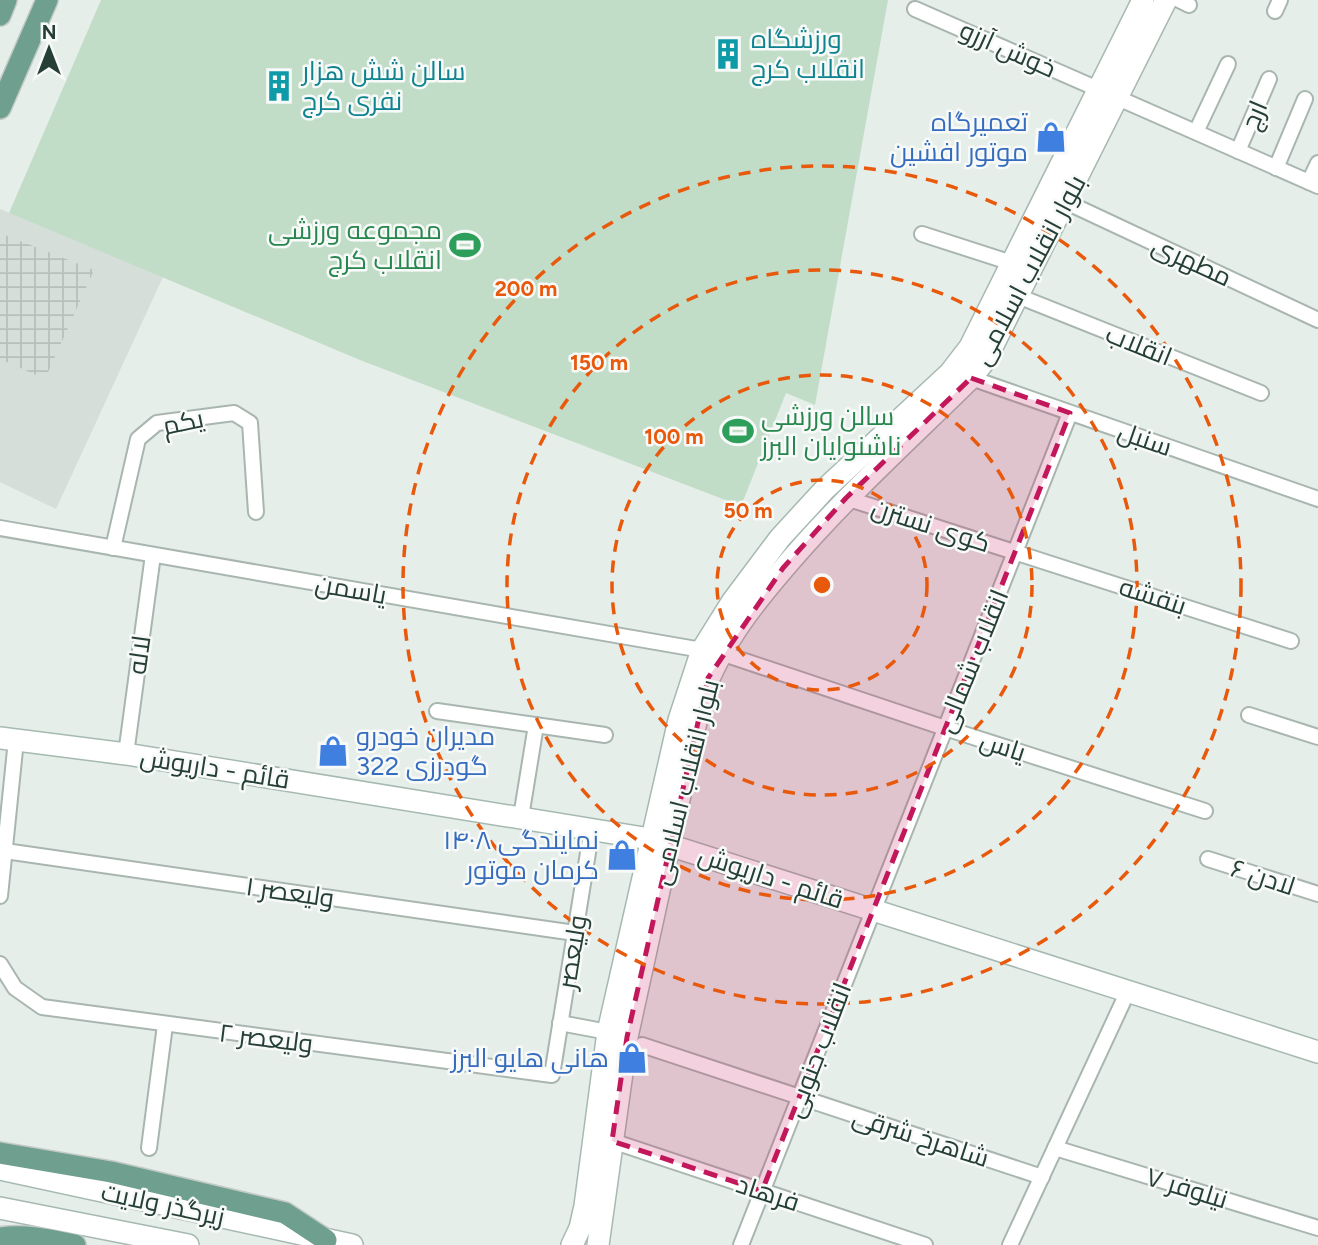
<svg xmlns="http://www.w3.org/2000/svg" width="1318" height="1245" font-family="Figtree,Cairo,sans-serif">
	<defs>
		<pattern id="industrial-grid" width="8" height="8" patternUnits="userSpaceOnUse" patternTransform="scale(1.75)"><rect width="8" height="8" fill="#d5ded9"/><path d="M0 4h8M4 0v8" fill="none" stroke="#b7c0bb"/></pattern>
	</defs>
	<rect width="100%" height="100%" fill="#e6eeea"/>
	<!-- built -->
	<path fill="#d5ded9" d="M0 209 163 277 56 509 0 482Z"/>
	<!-- industrial -->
	<path fill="url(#industrial-grid)" d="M0 233 94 270 45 379 0 359Z"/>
	<!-- grass -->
	<path fill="#c2ddc7" d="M101 0H888L815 405 786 393 741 506 360 360 9 213Z"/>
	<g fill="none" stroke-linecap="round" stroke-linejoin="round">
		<defs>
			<g id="minor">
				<path d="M1179 0 1189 5"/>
				<path d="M915 9 1100 90"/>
				<path d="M1275 11 1280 0"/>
				<path d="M1118 98 1318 186"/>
				<path d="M1196 132 1228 64"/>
				<path d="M1238 151 1269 79"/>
				<path d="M1276 168 1305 99"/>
				<path d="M1309 182 1318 163"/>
				<path d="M1066 202 1318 320"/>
				<path d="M922 234 1012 263"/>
				<path d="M1018 296 1261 393"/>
				<path d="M971 378 1318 499"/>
				<path d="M846 498 1291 641"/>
				<path d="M0 528 702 650"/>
				<path d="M113 548 138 439 157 423 234 413 250 423 256 512"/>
				<path d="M721 653 945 728 1205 811"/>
				<path d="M437 711 605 735"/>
				<path d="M1249 715 1318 737"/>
				<path d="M126 754 153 555"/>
				<path d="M521 817 536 725"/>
				<path d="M5 851 575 933"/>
				<path d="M1208 859 1318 894"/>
				<path d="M0 896 16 740"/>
				<path d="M0 964 15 988 42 1007 552 1075 592 828"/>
				<path d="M560 1023 608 1032"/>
				<path d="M642 1045 1042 1177"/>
				<path d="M612 1141 925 1245"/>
				<path d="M149 1148 165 1025"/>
				<path d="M1055 1148 1318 1228"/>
				<path d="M741 1245 1070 413"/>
				<path d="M1010 1245 1128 991"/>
			</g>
			<g id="secondary">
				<path d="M0 738 126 754 650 839 1318 1052"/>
				<path d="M0 1169 352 1245"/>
				<path d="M0 1208 188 1245"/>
				<path d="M572 1245 580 1228 585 1206 608 1032 679 720 702 650 732 602 780 538 825 489 950 373 970 347 1143 0"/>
				<path d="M598 1245 627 1037 701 699C721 640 764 590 805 544 857 486 915 433 971 378L986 359 1166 0"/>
			</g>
			<g id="primary">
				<path d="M0 15 6 0"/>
				<path d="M0 108 47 0"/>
				<path d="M0 1153 111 1172 285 1213 326 1240"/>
				<path d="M0 1238C25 1234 51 1240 75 1245"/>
			</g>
		</defs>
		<!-- minor casing -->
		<use href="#minor" stroke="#a9b6b0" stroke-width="18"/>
		<!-- secondary casing -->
		<use href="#secondary" stroke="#a6b9b1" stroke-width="24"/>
		<!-- primary casing -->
		<use href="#primary" stroke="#c2c9c7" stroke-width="24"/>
		<!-- minor -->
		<use href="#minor" stroke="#fff" stroke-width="14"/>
		<!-- secondary -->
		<use href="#secondary" stroke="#fff" stroke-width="21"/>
		<!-- primary -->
		<use href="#primary" stroke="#6f9f8f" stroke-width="21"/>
	</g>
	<!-- marked area -->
	<path fill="#c2185b" fill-opacity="0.2" stroke="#c2185b" stroke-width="5" stroke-dasharray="14 9" stroke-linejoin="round" d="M971 378 1070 413 762 1191 612 1141 627 1037 708 678 783 568 846 498Z"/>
	<!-- distance rings -->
	<g fill="none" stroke="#e8590c" stroke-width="3.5" stroke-dasharray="12 9">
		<circle cx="822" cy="585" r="105"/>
		<circle cx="822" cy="585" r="210"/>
		<circle cx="822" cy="585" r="315"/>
		<circle cx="822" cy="585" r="419"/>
	</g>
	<!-- icons -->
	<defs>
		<symbol id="building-bare" viewBox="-9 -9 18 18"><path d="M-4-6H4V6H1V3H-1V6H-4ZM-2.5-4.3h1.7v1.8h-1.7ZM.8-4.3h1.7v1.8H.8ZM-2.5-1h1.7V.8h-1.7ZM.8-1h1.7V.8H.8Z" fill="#0f9aa8" stroke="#f7faf8" stroke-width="2.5" paint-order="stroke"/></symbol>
		<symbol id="shop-bare" viewBox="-9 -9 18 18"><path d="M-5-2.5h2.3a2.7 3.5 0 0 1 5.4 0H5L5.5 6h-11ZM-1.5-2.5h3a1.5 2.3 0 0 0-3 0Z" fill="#3f7fe0" stroke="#f7faf8" stroke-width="2.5" paint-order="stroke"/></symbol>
		<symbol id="stadium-bare" viewBox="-9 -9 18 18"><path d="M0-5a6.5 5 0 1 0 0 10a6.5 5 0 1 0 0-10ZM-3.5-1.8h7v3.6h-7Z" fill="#2e9e5b" stroke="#f7faf8" stroke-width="2.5" paint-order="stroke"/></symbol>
	</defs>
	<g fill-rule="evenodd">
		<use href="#building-bare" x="706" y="32" width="44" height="44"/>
		<use href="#building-bare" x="257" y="64" width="44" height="44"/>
		<use href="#shop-bare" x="1029" y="115" width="44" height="44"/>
		<use href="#stadium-bare" x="443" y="223" width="44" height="44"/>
		<use href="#stadium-bare" x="716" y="409" width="44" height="44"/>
		<use href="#shop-bare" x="311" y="729" width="44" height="44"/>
		<use href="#shop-bare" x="600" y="833" width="44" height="44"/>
		<use href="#shop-bare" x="610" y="1036" width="44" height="44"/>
	</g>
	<g text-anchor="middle" stroke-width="5" stroke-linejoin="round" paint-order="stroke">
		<!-- culture labels -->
		<g font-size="26" fill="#0d838f" stroke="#f7faf8" text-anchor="start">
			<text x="751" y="48">ورزشگاه<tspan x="751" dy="30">انقلاب کرج</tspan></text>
			<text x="302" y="80">سالن شش هزار<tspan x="302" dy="30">نفری کرج</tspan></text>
		</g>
		<!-- street labels -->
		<g font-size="26" fill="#263f36" stroke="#f7faf8">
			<text transform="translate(1008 49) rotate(24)" y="9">خوش آرزو</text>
			<text transform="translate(1254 115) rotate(-67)" y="9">ارج</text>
			<text transform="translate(1192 261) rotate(25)" y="9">مطهری</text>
			<text transform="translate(1029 270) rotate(-62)" y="9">بلوار انقلاب اسلامی</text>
			<text transform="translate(1139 345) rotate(22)" y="9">انقلاب</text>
			<text transform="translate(183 422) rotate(-12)" y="9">یکم</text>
			<text transform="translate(1145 439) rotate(19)" y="9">سنبل</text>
			<text transform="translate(931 525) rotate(18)" y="9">کوی نسترن</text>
			<text transform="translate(351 589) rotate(10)" y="9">یاسمن</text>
			<text transform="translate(1153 596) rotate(18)" y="9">بنفشه</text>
			<text transform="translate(139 655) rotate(-82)" y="9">لاله</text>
			<text transform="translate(972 661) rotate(-68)" y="9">انقلاب شمالی</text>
			<text transform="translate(1003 746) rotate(18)" y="9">یاس</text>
			<text transform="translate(215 768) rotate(9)" y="9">قائم - داریوش</text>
			<text transform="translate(685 782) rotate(-76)" y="9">بلوار انقلاب اسلامی</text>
			<text transform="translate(771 877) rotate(18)" y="9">قائم - داریوش</text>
			<text transform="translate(1263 877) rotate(18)" y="9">لادن ۶</text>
			<text transform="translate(290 892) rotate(8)" y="9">ولیعصر ۱</text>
			<text transform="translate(572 952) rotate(-81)" y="9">ولیعصر</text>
			<text transform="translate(266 1038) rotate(7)" y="9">ولیعصر ۲</text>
			<text transform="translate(818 1050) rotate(-69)" y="9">انقلاب جنوبی</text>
			<text transform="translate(921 1137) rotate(18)" y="9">شاهرخ شرقی</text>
			<text transform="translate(1187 1188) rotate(17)" y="9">نیلوفر ۷</text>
			<text transform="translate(768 1193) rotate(18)" y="9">فرهاد</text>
			<text transform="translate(163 1204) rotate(12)" y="9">زیرگذر ولایت</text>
		</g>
		<!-- shop labels -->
		<g font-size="26" fill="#366cbe" stroke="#f7faf8" text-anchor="end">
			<text x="1028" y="131">تعمیرگاه<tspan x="1028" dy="30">موتور افشین</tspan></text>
			<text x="356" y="745" text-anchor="start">مدیران خودرو<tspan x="356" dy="30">گودرزی 322</tspan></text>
			<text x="599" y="849">نمایندگی ۱۴۰۸<tspan x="599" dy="30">کرمان موتور</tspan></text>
			<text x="609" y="1067">هانی هایو البرز</text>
		</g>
		<!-- leisure labels -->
		<g font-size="26" fill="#27864d" stroke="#f7faf8" text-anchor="end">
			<text x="442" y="239">مجموعه ورزشی<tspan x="442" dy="30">انقلاب کرج</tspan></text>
			<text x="761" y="425" text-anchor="start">سالن ورزشی<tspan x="761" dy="30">ناشنوایان البرز</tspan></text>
		</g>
	</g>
	<circle cx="822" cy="585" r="10" fill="#e8590c" stroke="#f7faf8" stroke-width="3.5"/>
	<g font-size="21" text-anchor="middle" font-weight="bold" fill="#e8590c" stroke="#f7faf8" stroke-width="5" stroke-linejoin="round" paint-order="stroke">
		<text x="526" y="296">200 m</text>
		<text x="599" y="370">150 m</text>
		<text x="674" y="444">100 m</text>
		<text x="748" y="518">50 m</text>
	</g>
	<!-- north arrow -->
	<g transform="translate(49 49)" stroke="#f7faf8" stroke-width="5" paint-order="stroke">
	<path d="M0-5L12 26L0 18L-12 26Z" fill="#263f36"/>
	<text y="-10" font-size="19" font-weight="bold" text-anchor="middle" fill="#263f36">N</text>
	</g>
</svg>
